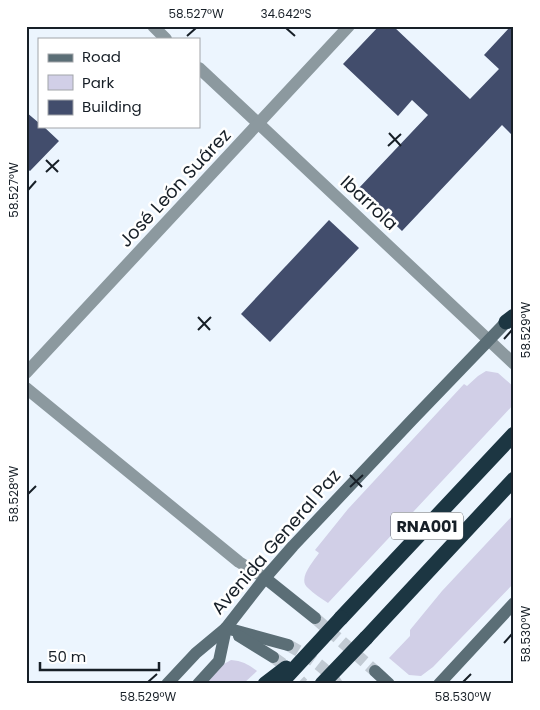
<svg xmlns="http://www.w3.org/2000/svg" width="540" height="710" font-family="Poppins,sans-serif">
	<rect width="100%" height="100%" fill="#ecf5fe"/>
	<!-- green -->
	<g fill="#d1cfe7">
		<path d="M486 371 498 373 514 387V404L328 603C321 598 314 594 308 588 297 579 313 562 319 553L315 550 348 509 464 384 467 386 478 376Z"/>
		<path d="M514 514V583L433 667 421 676 409 675 389 658 410 636V630L442 591Z"/>
		<path d="M231 660C242 661 248 664 257 671L243 684H205L224 664Z"/>
	</g>
	<!-- building -->
	<g fill="#424d6c">
		<path d="M379 26H393L470 99 499 69 484 55 511 26H514V137L502 125 402 231 358 189 428 115 412 100 398 116 343 64Z"/>
		<path d="M26 112 39 123V126H43L59 141 30 171 26 168Z"/>
		<path d="M329 220 359 248 270 342 241 314Z"/>
	</g>
	<g fill="none" stroke-linecap="round" stroke-linejoin="round">
		<!-- secondary-tunnel -->
		<g stroke="#c1cad3" stroke-width="12" stroke-dasharray="12 6" stroke-linecap="butt">
			<path d="M315 618 375 671"/>
			<path d="M288 645C306 655 325 666 337 684"/>
			<path d="M273 657 284 665 303 684"/>
		</g>
		<!-- street -->
		<g stroke="#8c999f" stroke-width="12">
			<path d="M153 26 166 39"/>
			<path d="M199 68 259 124 514 364"/>
			<path d="M26 373 349 26"/>
			<path d="M26 388 239 562 265 578"/>
		</g>
		<!-- secondary -->
		<g stroke="#5b6e76" stroke-width="12">
			<path d="M265 578 315 618"/>
			<path d="M226 628 288 645"/>
			<path d="M239 636 273 657"/>
			<path d="M375 671 389 684"/>
			<path d="M167 684 196 653 226 628 265 578 293 546 412 420 512 316"/>
			<path d="M198 684 219 661 226 628"/>
			<path d="M439 684 514 603"/>
		</g>
		<!-- highway -->
		<g stroke="#1c3642" stroke-width="15">
			<path d="M506 322 514 316"/>
			<path d="M341 618 514 434"/>
			<path d="M366 638 514 479"/>
		</g>
		<!-- highway-bridge -->
		<g stroke="#1c3642" stroke-width="15">
			<path d="M265 684 286 668"/>
			<path d="M280 684 341 618"/>
			<path d="M322 684 366 638"/>
		</g>
	</g>
	<!-- ticks -->
	<path fill="none" stroke="#171f27" stroke-width="2" d="M286 28 295 36M187 36 196 28M389 133 401 146M388 146 401 134M46 160 58 172M46 172 59 160M28 190 36 181M198 317 210 330M198 330 211 317M504 339 512 330M350 475 362 487M350 487 363 475M28 494 36 486M504 643 512 634M148 682 157 674M463 682 471 674"/>
	<g text-anchor="middle" stroke-width="5" stroke-linejoin="round" paint-order="stroke">
		<!-- shield labels -->
		<rect fill="#fff" stroke="#5d6268" stroke-width="1" x="391" y="512.5" width="72" height="27" rx="4"/>
		<g font-size="16" font-weight="bold" fill="#171f27">
			<text x="427" y="532">RNA001</text>
		</g>
		<!-- street labels -->
		<g font-size="18" fill="#171f27" stroke="#fff">
			<text transform="translate(175 188) rotate(-47)" y="6">José León Suárez</text>
			<text transform="translate(369 203) rotate(43)" y="6">Ibarrola</text>
			<text transform="translate(276 542) rotate(-49)" y="6">Avenida General Paz</text>
		</g>
	</g>
	<!-- border -->
	<rect width="540" height="710" fill="none" stroke="#ffffff" stroke-width="55"/>
	<!-- legend -->
	<rect x="38" y="38" width="162" height="90" fill="#ffffff" stroke="#a2a5a9"/>
	<rect x="48" y="54" width="25" height="8" fill="#5b6e76" stroke="#a2a5a9"/>
	<text x="82" y="62" font-size="15" fill="#171f27">Road</text>
	<rect x="48" y="75" width="25" height="15" fill="#d1cfe7" stroke="#a2a5a9"/>
	<text x="82" y="88" font-size="15" fill="#171f27">Park</text>
	<rect x="48" y="100" width="25" height="15" fill="#424d6c" stroke="#a2a5a9"/>
	<text x="82" y="112" font-size="15" fill="#171f27">Building</text>
	<!-- scale -->
	<path d="M40 662v8h119v-8" fill="none" stroke="#171f27" stroke-width="2.5"/>
	<text x="48" y="662" font-size="15" fill="#171f27" stroke="#ffffff" stroke-width="4" paint-order="stroke">50 m</text>
	<rect x="28" y="28" width="484" height="654" fill="none" stroke="#171f27" stroke-width="2"/>
	<g font-size="12" text-anchor="middle" fill="#171f27">
		<text x="196" y="18">58.527°W</text>
		<text x="286" y="18">34.642°S</text>
		<text transform="translate(14 190) rotate(-90)" y="4">58.527°W</text>
		<text transform="translate(526 330) rotate(-90)" y="4">58.529°W</text>
		<text transform="translate(14 494) rotate(-90)" y="4">58.528°W</text>
		<text transform="translate(526 634) rotate(-90)" y="4">58.530°W</text>
		<text x="148" y="701">58.529°W</text>
		<text x="463" y="701">58.530°W</text>
	</g>
</svg>
